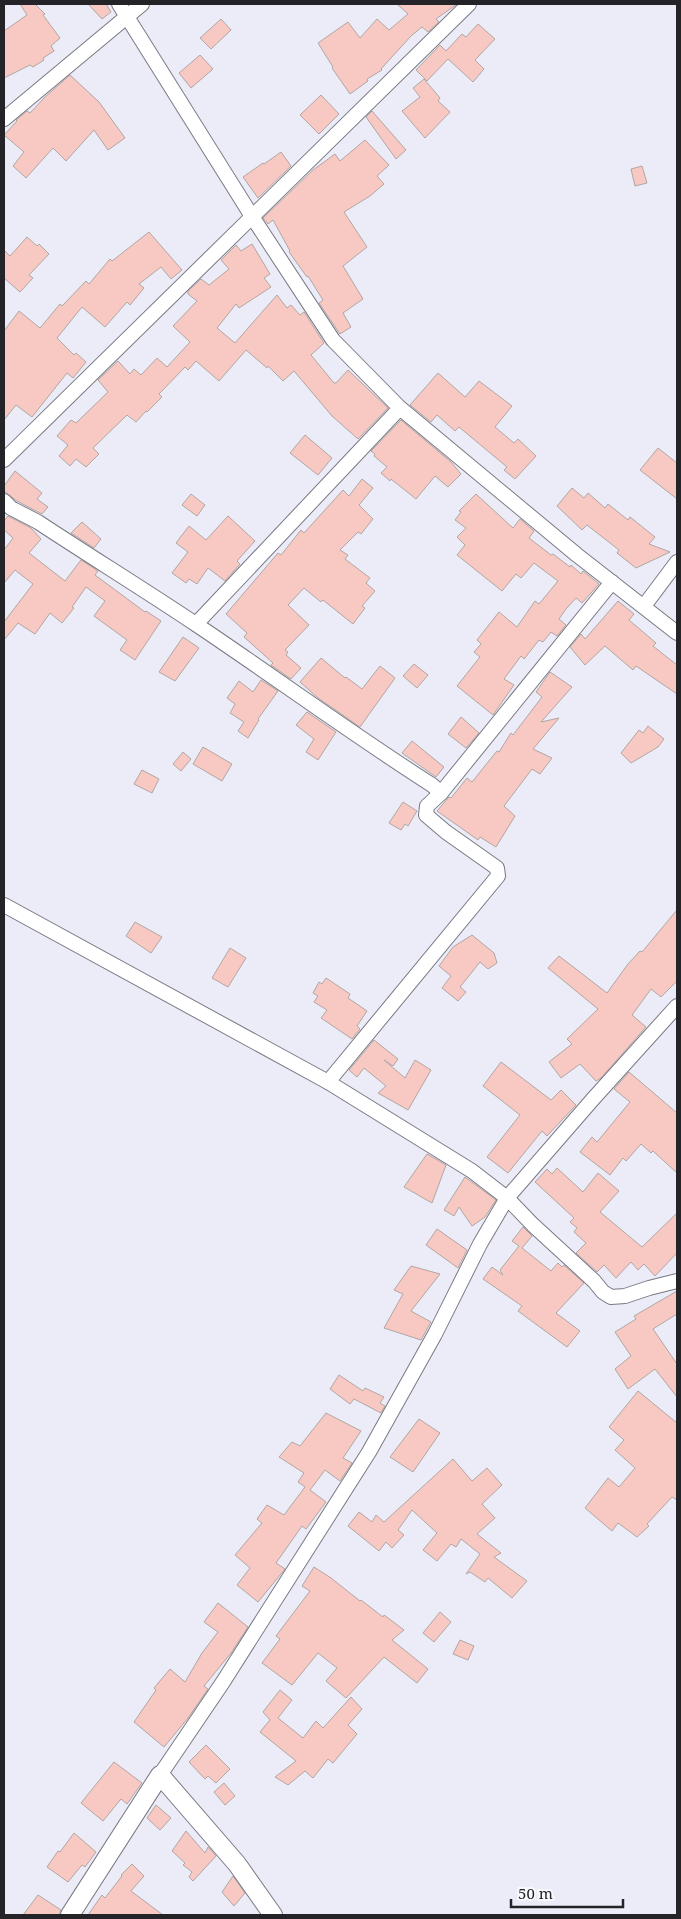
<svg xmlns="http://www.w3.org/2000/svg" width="681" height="1919" font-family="'Noto Serif',serif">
	<rect width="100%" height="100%" fill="#ebecf7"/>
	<!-- building -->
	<g fill="#f8c9c2" stroke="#b1a6a4">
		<path d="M20 4H35L45 14 43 15 60 38 51 46 54 51 43 58 44 60 33 67 30 65 4 78V31L27 15Z"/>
		<path d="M88 4H106L111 12 102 19Z"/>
		<path d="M397 4H457L436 19 439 22 428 32 422 27 411 36 381 69 382 70 367 79 368 81 350 94 332 68 333 67 318 43 348 22 360 38 377 19 389 30 408 14Z"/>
		<path d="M221 19 231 30 211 49 200 38Z"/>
		<path d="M478 24 495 39 475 60 484 69 473 82 448 59 427 81 416 70 440 45 446 51 462 34 466 37Z"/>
		<path d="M200 55 213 69 191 88 179 73Z"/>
		<path d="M70 75 99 102 125 138 108 150 94 130 66 161 53 148 26 178 13 166 24 152 4 135 17 121 16 120 27 111 30 113 45 97Z"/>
		<path d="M424 79 440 98 438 101 450 112 425 138 402 111 420 97 413 88Z"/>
		<path d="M321 95 339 114 319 134 300 115Z"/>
		<path d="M372 111 406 150 396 159 366 117Z"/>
		<path d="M365 140 389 165 377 176 384 184 370 196 344 212 367 247 343 266 363 299 343 313 351 327 340 334 319 303 323 300 308 276 307 277 289 252 290 251 273 220 268 224 263 218 313 170 335 154 340 161Z"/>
		<path d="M281 152 291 166 258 198 243 177 263 163 264 164Z"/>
		<path d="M642 166 647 183 635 186 631 169Z"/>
		<path d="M149 232 182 270 171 279 161 267 139 284 144 288 130 305 127 302 105 327 82 307 57 338 74 355 76 353 86 362 73 378 67 373 32 417 16 405 4 420V331L19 311 40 328 60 304 62 306 86 281 89 284 110 259 112 261Z"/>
		<path d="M27 237 37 246 39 244 49 254 29 275 33 278 20 292 4 278V250L10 256Z"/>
		<path d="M252 244 270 274 264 278 271 287 239 308 236 304 217 328 235 343 277 295 287 308 291 305 300 315 304 312 324 343 311 355 334 383H336L348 370 388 408 358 439 332 416 294 371 283 381 268 366 267 368 246 350 219 381 196 361 188 370 185 367 159 394 162 397 147 412 146 411 136 422 127 415 93 448 99 454 86 467 76 459 70 466 59 456 68 445 57 436 71 420 76 423 108 392 98 380 118 361 130 374 134 369 141 375 157 358 167 367 190 342 173 326 197 301 188 294V291L201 279 209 285 229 269 221 260 236 245 241 251Z"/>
		<path d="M438 373 465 397 479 381 512 406 495 427 514 443 518 439 536 456 515 479 504 470 507 467 459 427 455 431 437 415 431 422 410 405Z"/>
		<path d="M401 420 451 462 461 474 448 487 435 476 416 499 391 479 390 481 381 473 387 467 374 456 375 454 371 451Z"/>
		<path d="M305 435 332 458 318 475 290 453Z"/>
		<path d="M658 448 677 463V499L640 470Z"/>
		<path d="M15 471 42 493 37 499 48 507 42 514 17 501 4 491V486Z"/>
		<path d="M362 479 373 488 359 505 373 519 361 534 358 532 340 550 348 555 345 559 370 578 366 583 375 591 362 606 365 608 353 624 323 600 321 602 304 588 288 605 309 625 285 650 288 652 286 655 301 668 291 679 271 665 273 663 244 637 247 633 226 614 278 553 281 555 301 530 304 533 343 490 349 496Z"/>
		<path d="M572 488 584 498 588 493 605 508 608 504 628 520 630 517 655 537 649 544 670 552 636 568 617 553 619 550 587 525 582 530 557 506Z"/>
		<path d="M191 494 205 505 197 516 182 505Z"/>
		<path d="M476 494 513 528 520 519 534 531 529 538 551 555 553 554 570 567 571 565 581 574 583 571 599 584 582 603 576 598 566 609 559 619 566 625 557 636 551 632 543 642 539 640 524 659 521 656 504 679 514 685 493 715 457 686 480 657 474 652 481 644 477 640 499 612 517 627 535 601 539 604 558 581 534 563 521 578 516 574 502 591 457 555 465 545 457 537 466 528 455 520 461 512 459 511Z"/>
		<path d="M8 516 31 528 41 539 29 553 65 581 81 560 98 571 95 575 145 612 146 611 161 621 135 660 120 650 127 640 94 616 105 601 86 587 72 607 74 608 62 623 50 613 35 634 18 623 4 640V622L33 584 15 570 4 583V550L13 538 4 530V521Z"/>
		<path d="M228 516 255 541 237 561 240 564 225 581 208 568 197 584 189 579 186 583 172 573 188 552 176 543 189 526 206 540Z"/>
		<path d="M82 522 101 539 94 548 71 533Z"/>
		<path d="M618 601 634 614 629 620 656 643 653 646 677 665V694L636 666 633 670 605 646 585 665 570 647 581 634 585 639Z"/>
		<path d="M183 637 199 648 175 681 159 672Z"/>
		<path d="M321 658 345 678 346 677 362 689 380 666 395 678 360 727 318 698 300 682Z"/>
		<path d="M414 664 428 675 417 688 403 676Z"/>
		<path d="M550 672 572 687 541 722 559 718 533 749 552 758 540 774 532 769 504 806 515 816 496 847 480 837 478 840 437 811 449 797 451 798 467 778 472 782 497 751 499 752 511 733 513 735 542 697 536 692Z"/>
		<path d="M261 680 278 691 258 719 259 720 248 738 238 731 244 722 230 713 235 704 227 698 239 681 253 692Z"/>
		<path d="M307 712 336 732 318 760 306 752 314 739 296 725Z"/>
		<path d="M461 717 479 733 466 748 448 734Z"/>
		<path d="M648 726 664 739 658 747 631 763 621 753 639 730 643 733Z"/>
		<path d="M412 741 444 767 436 777 402 753Z"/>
		<path d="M203 747 232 764 222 781 193 764Z"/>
		<path d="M183 752 191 759 181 771 173 764Z"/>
		<path d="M142 770 159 779 152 793 134 784Z"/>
		<path d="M403 802 417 811 408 826 405 824 401 830 389 823Z"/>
		<path d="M677 910V981L661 997 651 989 632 1015 646 1027 601 1078 596 1081 580 1064 561 1078 549 1062 572 1044 567 1039 598 1009 548 968 559 956 607 993 628 964 640 951 642 952Z"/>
		<path d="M135 922 162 937 151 953 126 936Z"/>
		<path d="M472 935 494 953 497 963 488 969 480 962 460 987 466 992 458 1001 442 988 451 976 439 966 453 947Z"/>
		<path d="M230 948 246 958 228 987 212 978Z"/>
		<path d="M326 978 350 994 348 998 367 1011 357 1026 360 1029 352 1039 321 1018 327 1010 314 1002 318 996 313 993 319 982 322 984Z"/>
		<path d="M374 1040 398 1059 393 1066 384 1060 405 1078 415 1060 431 1070 408 1110 378 1093 386 1086 364 1068 357 1077 349 1070Z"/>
		<path d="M501 1062 551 1100 561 1090 576 1105 547 1136 542 1131 508 1173 487 1157 520 1115 483 1086Z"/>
		<path d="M629 1072 677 1113V1173L653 1151 651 1153 641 1144 626 1161 623 1158 610 1175 580 1152 592 1137 597 1142 630 1102 614 1089Z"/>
		<path d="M427 1154 446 1165 432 1203 404 1187Z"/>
		<path d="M557 1168 583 1192 598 1173 619 1191 600 1212 642 1247 677 1213V1253L655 1276 644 1264 638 1270 631 1262 616 1278 604 1265 597 1272 576 1253 586 1243 574 1232 577 1228 570 1222 574 1218 535 1182 547 1169 552 1174Z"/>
		<path d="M465 1177 496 1200 485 1217 472 1226 459 1207 454 1216 444 1210Z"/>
		<path d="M523 1227 532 1236 522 1248 551 1271 558 1263 562 1267 564 1265 584 1283 556 1313 580 1331 567 1347 518 1311 522 1306 483 1279 492 1267 503 1275 500 1270 519 1246 512 1241Z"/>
		<path d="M437 1229 467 1250 458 1268 426 1245Z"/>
		<path d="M411 1266 440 1274 411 1311 431 1322 421 1340 384 1328 403 1294 394 1290Z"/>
		<path d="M677 1291V1314L653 1329 677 1364V1397L655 1369 628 1389 615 1369 631 1356 615 1332 636 1319 634 1316Z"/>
		<path d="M339 1375 363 1391 365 1388 384 1397 380 1403 385 1406 381 1413 354 1399 350 1404 330 1389Z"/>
		<path d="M638 1391 677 1423V1500L672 1497 647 1524 649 1526 637 1537 618 1523 612 1531 585 1508 608 1478 619 1487 635 1468 615 1450 624 1440 609 1427Z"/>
		<path d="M326 1413 361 1431 343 1458 352 1463 340 1481 325 1470 310 1490 326 1502 306 1529 302 1526 276 1563 285 1569 258 1602 237 1585 250 1568 235 1555 262 1523 257 1519 267 1505 284 1515 305 1487 298 1482 304 1473 279 1457 292 1442 300 1446Z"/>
		<path d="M419 1419 440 1433 413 1472 390 1457Z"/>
		<path d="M453 1459 472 1481 487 1468 502 1485 482 1504 495 1518 477 1534 501 1553 494 1557 527 1581 512 1598 488 1578 485 1582 470 1572 466 1574 480 1554 461 1539 456 1547 451 1544 437 1561 423 1550 437 1533 412 1510 398 1530 404 1535 392 1548 386 1542 379 1551 348 1526 359 1512 372 1522 376 1515 384 1522Z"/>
		<path d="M314 1567 331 1578 360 1601 361 1600 383 1617 384 1615 404 1630 392 1640 428 1669 417 1683 384 1657 346 1698 326 1681 337 1668 318 1653 292 1685 262 1663 280 1639 276 1636 310 1591 302 1586Z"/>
		<path d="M218 1603 248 1627 231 1653 204 1686 208 1689 188 1718 164 1747 134 1722 156 1690 154 1688 170 1669 185 1682 202 1653 218 1632 204 1622Z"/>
		<path d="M440 1612 451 1622 434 1642 423 1633Z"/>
		<path d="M460 1640 474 1646 468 1660 453 1654Z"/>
		<path d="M280 1690 292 1700 278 1718 303 1738 316 1721 323 1728 351 1697 362 1709 348 1725 357 1734 333 1763 328 1759 313 1778 305 1771 288 1785 275 1777 296 1761 260 1732 270 1720 263 1712Z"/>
		<path d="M206 1745 230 1769 216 1783 208 1776 205 1779 189 1762Z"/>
		<path d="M114 1762 142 1783 127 1804 121 1799 103 1821 81 1803Z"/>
		<path d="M224 1783 235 1796 225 1805 214 1792Z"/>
		<path d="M156 1805 171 1818 160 1830 147 1818Z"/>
		<path d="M186 1831 205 1853 208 1847 216 1856 193 1881 189 1877 192 1872 183 1865 185 1863 172 1851Z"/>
		<path d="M74 1833 96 1852 85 1867 82 1865 68 1882 47 1867 58 1851 60 1852Z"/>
		<path d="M132 1864 144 1876 131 1891 163 1915H88L102 1895 105 1898 122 1876 121 1875Z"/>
		<path d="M233 1876 245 1893 234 1906 222 1892Z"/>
		<path d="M38 1895 61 1910 59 1915H23Z"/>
	</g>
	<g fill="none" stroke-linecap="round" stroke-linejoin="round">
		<defs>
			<g id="minor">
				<path d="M119 4 253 218 333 340 400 408 577 555 677 633"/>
				<path d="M4 119 142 4"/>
				<path d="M4 460 469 4"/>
				<path d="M4 501 11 508 38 522C91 557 145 590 197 625 276 678 352 734 432 785L441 793 612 582"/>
				<path d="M644 606 677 562"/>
				<path d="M196 624 400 408"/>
				<path d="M4 905 328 1082 472 1171 507 1198 533 1225 594 1281 603 1292 611 1297 625 1296 649 1288 677 1281"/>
				<path d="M328 1082 498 876 497 868 446 832 426 815 427 806 441 793"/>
				<path d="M160 1775 223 1682 369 1452 435 1334 480 1244 507 1198 593 1099 677 1006"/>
			</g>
			<path id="tertiary" d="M70 1915 160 1775 237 1864 273 1915"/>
		</defs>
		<!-- minor casing -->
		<use href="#minor" stroke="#787983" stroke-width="16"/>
		<!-- tertiary casing -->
		<use href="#tertiary" stroke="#787983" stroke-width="20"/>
		<!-- minor -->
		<use href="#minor" stroke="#fff" stroke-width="14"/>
		<!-- tertiary -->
		<use href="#tertiary" stroke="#fff" stroke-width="18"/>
	</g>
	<!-- border -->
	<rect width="681" height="1919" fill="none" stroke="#242428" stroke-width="10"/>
	<!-- scale -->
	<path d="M511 1899v8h112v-8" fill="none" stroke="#242428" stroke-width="2.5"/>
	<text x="518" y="1899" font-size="15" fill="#242428" stroke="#f9fafe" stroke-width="4" paint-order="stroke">50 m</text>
</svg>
